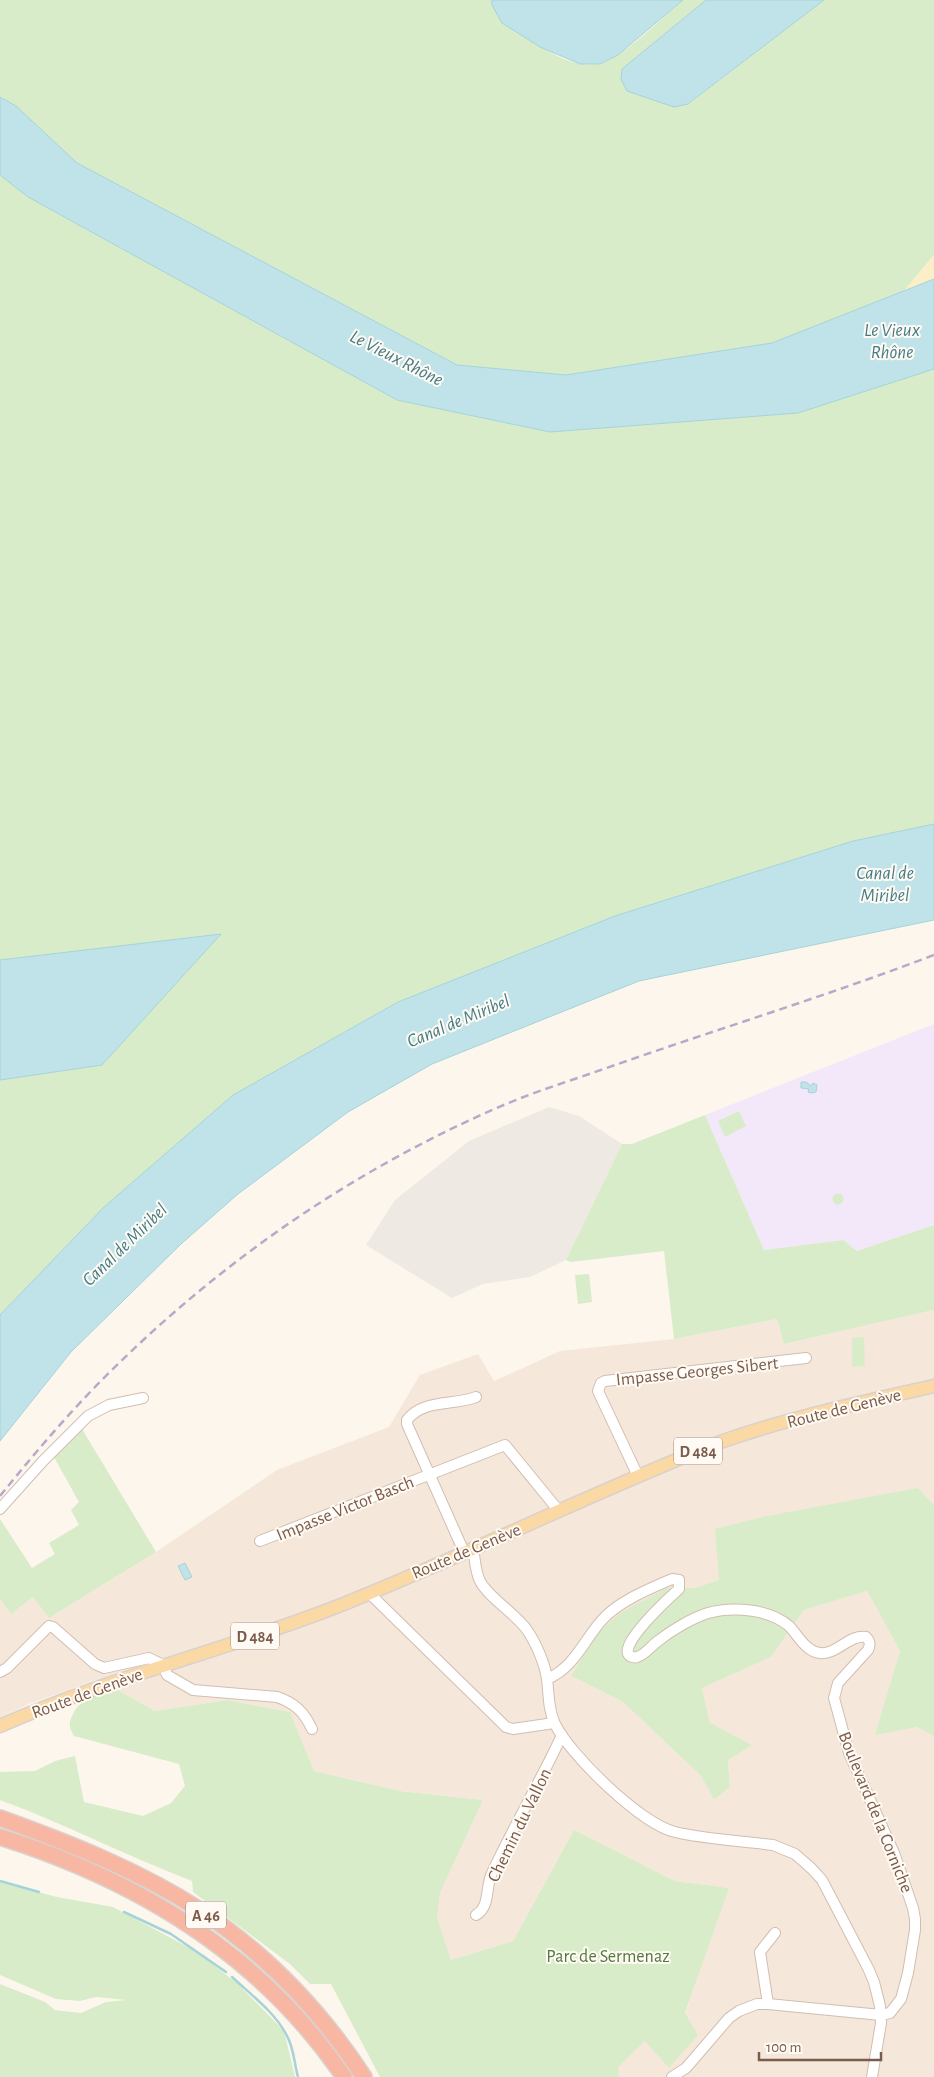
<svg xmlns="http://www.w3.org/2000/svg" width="934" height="2077" font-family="'Alegreya Sans',sans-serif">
	<rect width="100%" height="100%" fill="#fdf6ec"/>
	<!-- residential -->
	<path fill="#f5e8da" d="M934 1310V1505L918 1488 719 1580 694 1588H666L571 1676 623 1702 701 1776 714 1800 730 1787 728 1760 710 1723 702 1688 771 1657 804 1610 867 1591 900 1651 876 1734 917 1727 934 1736V2077H619L617 2067 645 2040 685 2014 728 1888 675 1881 574 1830 513 1941 451 1960 437 1917 440 1893 483 1800 400 1791 314 1771 290 1712 227 1700 155 1711 116 1689 95 1680 29 1704 0 1718V1599L11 1614 33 1597 49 1618 156 1552 277 1470 389 1427 420 1375 478 1354 494 1381 560 1351 674 1339 777 1319 784 1344Z"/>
	<!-- industrial -->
	<path fill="#efe9e4" d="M549 1107 579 1116 622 1144 566 1260 530 1277 483 1284 452 1298 366 1245 395 1200 469 1141Z"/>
	<!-- education -->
	<path fill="#f3e8fa" d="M934 1024V1225L857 1251 843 1240 764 1250 705 1115Z"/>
	<!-- green -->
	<g fill="#d8ecc9">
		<path d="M0 0H492V5C519 29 559 70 598 64 620 61 665 15 683 0H706L622 69 689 104 824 0H934V255L903 292 772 343 566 375 457 365 77 163 16 106 0 97Z"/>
		<path d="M0 175 28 197 397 400 550 432 798 413 934 369V824L853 841 615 916 398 1002 233 1095 103 1208 0 1315V1080L102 1065 220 935 0 960Z"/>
		<path d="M739 1111 746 1126 725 1137 718 1121Z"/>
		<path d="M705 1115 764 1250 843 1240 857 1251 934 1225V1310L784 1344 777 1319 674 1339 664 1251 571 1262 566 1260 622 1144H632Z"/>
		<circle cx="838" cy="1199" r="5.5"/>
		<path d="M589 1274 592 1302 578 1304 575 1275Z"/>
		<path d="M864 1337 865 1366 852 1367V1338Z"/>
		<path d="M82 1429 156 1552 49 1618 33 1597 11 1614 0 1599V1519L32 1568 55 1554 49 1543 79 1525 71 1510 79 1502 54 1457Z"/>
		<path d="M918 1488 934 1505V1736L917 1727 875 1735 900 1651 867 1591 804 1610 771 1657 702 1688 710 1723 752 1745 728 1760 730 1787 714 1800 701 1776 623 1702 571 1676 596 1635 620 1613 667 1588H694L719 1580 715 1529 767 1516Z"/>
		<path d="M116 1689 155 1711 227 1700 290 1712 314 1771 400 1791 483 1800 440 1893 437 1917 451 1960 513 1941 574 1830 675 1881 729 1888 685 2013 698 2035 669 2068 645 2041 618 2067 619 2077H380L331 1984H310L290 1964 193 1892 192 1881C127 1856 65 1824 0 1800V1772L35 1771 55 1761 75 1756 84 1802 143 1816 171 1803 185 1786 179 1764 74 1736C69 1727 68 1724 73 1714 81 1697 99 1695 116 1689Z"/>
		<path d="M0 1882 57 1897 113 1907 197 1952 238 1984 284 2031 295 2077H0V1984L45 2002 55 2010 81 2013 106 2002 127 2000 96 1997 80 2001 56 1999 0 1975Z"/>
	</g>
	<!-- sand -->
	<path fill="#fcefc7" d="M934 255V279L903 292Z"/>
	<!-- water -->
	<g fill="#bfe3e8" stroke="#a5d3da">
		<path d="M492 0H683L618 55 600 64H580L540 47 502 23 492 5Z"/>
		<path d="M706 0H824L688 104 674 107 627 91 621 79 622 69Z"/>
		<path d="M0 97 16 106 77 163 457 365 566 375 772 343 934 279V369L798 413 550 432 397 400 28 197 0 175Z"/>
		<path d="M934 824V920L639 981 432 1064 348 1112 238 1194 181 1244 71 1352 0 1441V1315L103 1208 233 1095 398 1002 615 916 853 841Z"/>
		<path d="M221 934 102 1065 0 1080V960Z"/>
		<path d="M801 1082H806L811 1086 813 1083 817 1085 816 1092 811 1093 808 1092 809 1089 801 1088Z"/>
		<path d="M185 1563 192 1577 185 1580 178 1566Z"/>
	</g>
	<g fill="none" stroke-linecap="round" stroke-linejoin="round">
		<!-- stream -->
		<g stroke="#a5d3da" stroke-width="2.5">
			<path d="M0 1881 39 1892"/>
			<path d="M124 1912 171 1934 226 1972"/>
			<path d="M232 1977C250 1994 276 2013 287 2036 294 2048 294 2063 298 2077"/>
		</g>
		<defs>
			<g id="minor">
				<path d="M638 1476 598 1391 601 1383 605 1381 806 1358"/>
				<path d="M0 1509 43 1461 88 1416 109 1405 143 1398"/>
				<path d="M260 1541 505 1445 559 1511"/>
				<path d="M473 1548C475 1559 475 1571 480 1581 487 1596 517 1615 527 1630 536 1643 545 1664 547 1679 549 1694 548 1710 555 1724 570 1755 641 1824 675 1832 704 1839 742 1841 773 1845L795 1854 812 1869 822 1880 868 1968 874 1982 880 2006 881 2023 872 2077"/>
				<path d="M464 1552 407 1424V1420C423 1399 453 1406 476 1397"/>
				<path d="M369 1593 506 1727 513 1729 554 1723"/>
				<path d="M0 1672 7 1668 49 1626 53 1627 95 1664 104 1668 149 1658 163 1665 167 1675 193 1690 277 1697C295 1703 304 1712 312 1729"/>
				<path d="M547 1679C574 1668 584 1640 602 1620 619 1601 649 1589 672 1579L679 1580V1589C670 1597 616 1646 630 1656 632 1657 635 1658 637 1657 645 1655 652 1645 658 1641 672 1630 692 1618 708 1613 733 1606 769 1609 789 1626 798 1635 806 1652 820 1653 837 1655 849 1634 866 1637 870 1641 871 1644 868 1650L838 1683 834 1698 849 1753 894 1853 913 1908 915 1919V1930L908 1973 901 1999 890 2013 881 2015 768 2004H757L739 2011 729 2018 686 2068 672 2077"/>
				<path d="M476 1915C491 1906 485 1886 492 1873 514 1826 540 1782 562 1735"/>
				<path d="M768 2004 760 1952 775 1933"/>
			</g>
			<path id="major" d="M0 1726C112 1676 232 1649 346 1603 473 1552 596 1491 723 1441 792 1417 863 1402 934 1386"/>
			<g id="highway">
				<path d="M0 1818C69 1843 138 1870 200 1910 266 1954 321 2011 364 2077"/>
				<path d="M0 1837C140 1881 261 1955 344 2077"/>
			</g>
		</defs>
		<!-- minor casing -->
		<use href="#minor" stroke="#d1beb0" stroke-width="12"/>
		<!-- major casing -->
		<use href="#major" stroke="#dad1cd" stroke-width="15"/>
		<!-- highway casing -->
		<use href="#highway" stroke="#dad1cd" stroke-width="18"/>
		<!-- minor -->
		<use href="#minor" stroke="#fff" stroke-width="10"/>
		<!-- major -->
		<use href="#major" stroke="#fbd9a5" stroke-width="12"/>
		<!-- highway -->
		<use href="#highway" stroke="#f7b7a3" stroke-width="15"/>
		<!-- rail -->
		<path stroke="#b9a8c9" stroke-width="2.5" stroke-dasharray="8 5" stroke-linecap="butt" d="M0 1496C30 1459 61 1422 94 1388 212 1267 351 1170 506 1104 542 1089 579 1078 615 1065 721 1028 829 995 934 955"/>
	</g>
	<g text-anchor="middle" stroke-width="4" stroke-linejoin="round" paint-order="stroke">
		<!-- shield labels -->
		<g fill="#fffaf3" stroke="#a28b7f" stroke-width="1">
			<rect x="674" y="1437.5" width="48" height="27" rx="4"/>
			<rect x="231" y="1622.5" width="48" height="27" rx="4"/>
			<rect x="186" y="1901.5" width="40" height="27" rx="4"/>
		</g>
		<g font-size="16" font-weight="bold" fill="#7a5c4d">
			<text x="698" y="1457">D 484</text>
			<text x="255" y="1642">D 484</text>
			<text x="206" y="1921">A 46</text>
		</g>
		<!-- street labels -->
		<g font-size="18" fill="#7a5c4d" stroke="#fffaf3">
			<text transform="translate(697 1371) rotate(-6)" y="6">Impasse Georges Sibert</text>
			<text transform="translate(844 1408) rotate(-14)" y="6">Route de Genève</text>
			<text transform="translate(345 1508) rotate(-22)" y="6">Impasse Victor Basch</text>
			<text transform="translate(466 1551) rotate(-23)" y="6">Route de Genève</text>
			<text transform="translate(87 1693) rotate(-20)" y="6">Route de Genève</text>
			<text transform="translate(876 1812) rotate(68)" y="6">Boulevard de la Corniche</text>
			<text transform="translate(519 1825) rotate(-64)" y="6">Chemin du Vallon</text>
		</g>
		<!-- park labels -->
		<g font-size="18" fill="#537a41" stroke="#fffaf3">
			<text x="608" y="1962">Parc de Sermenaz</text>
		</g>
		<!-- water labels -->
		<g font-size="19" font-style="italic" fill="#437c86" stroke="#fffaf3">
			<text x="892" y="336">Le Vieux<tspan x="892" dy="22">Rhône</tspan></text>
			<text transform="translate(397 357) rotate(27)" y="7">Le Vieux Rhône</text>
			<text x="885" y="879">Canal de<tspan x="885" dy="22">Miribel</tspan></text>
			<text transform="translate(458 1020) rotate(-23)" y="7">Canal de Miribel</text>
			<text transform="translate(124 1244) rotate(-44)" y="7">Canal de Miribel</text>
		</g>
	</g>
	<!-- scale -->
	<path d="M759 2052v8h122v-8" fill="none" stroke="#7a5c4d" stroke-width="2.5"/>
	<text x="766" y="2052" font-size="15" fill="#7a5c4d" stroke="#fffaf3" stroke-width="4" paint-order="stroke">100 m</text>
</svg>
